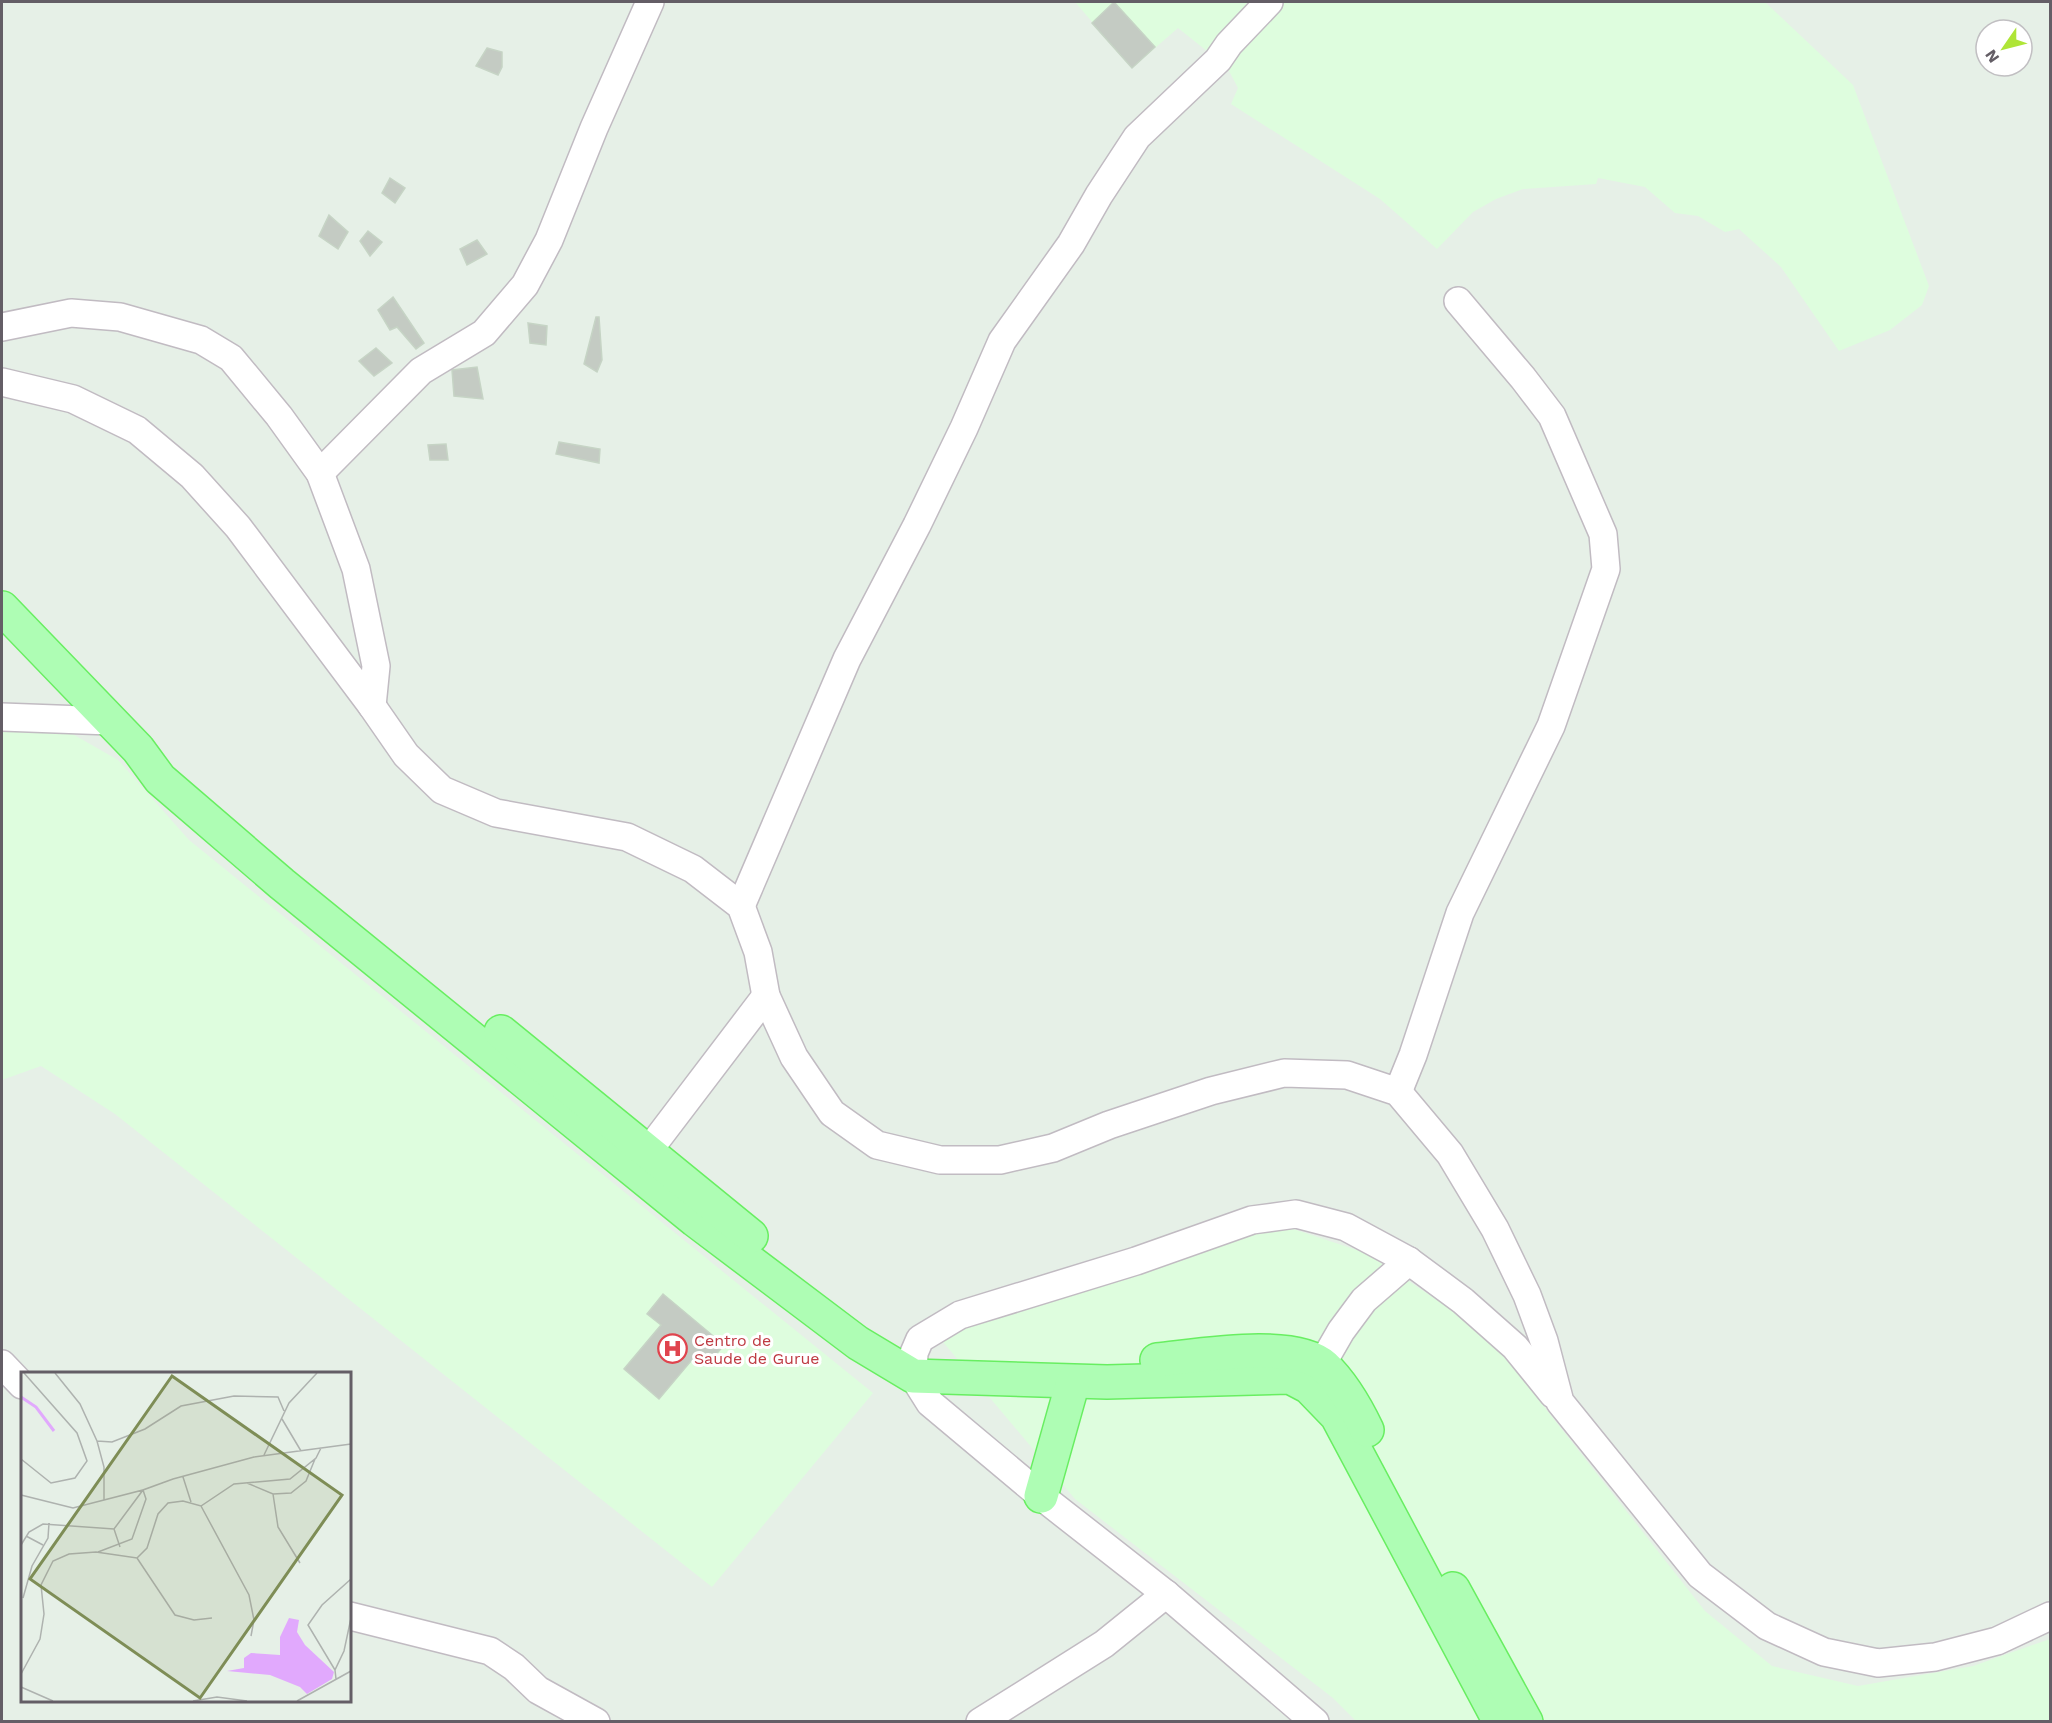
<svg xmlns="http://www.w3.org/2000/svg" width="2052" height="1723" font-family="'Work Sans',sans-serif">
	<rect width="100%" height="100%" fill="#e6f0e7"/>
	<!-- commercial -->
	<g fill="#defdde">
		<path d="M1075 2H1765L1853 85 1929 286 1922 305 1890 330 1839 351 1781 267 1739 229 1725 232 1698 216 1675 213 1645 187 1598 178 1596 184 1523 189 1496 199 1473 212 1437 249 1380 199 1231 104 1238 88 1227 67 1178 28 1132 68Z"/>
		<path d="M10 730 69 732 118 760 189 840 873 1393 712 1587 115 1114 41 1066 2 1080V732Z"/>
		<path d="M1281 1225 1366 1253 1493 1337 1549 1413 1705 1611 1772 1666 1858 1686 1973 1666 2050 1639V1721H1356L1333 1698 1075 1499 938 1336Z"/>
	</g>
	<!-- building -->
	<g fill="#c4cbc3" stroke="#c6d4c5" stroke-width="1.5">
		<path d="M1114 2 1155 47 1132 68 1092 23Z"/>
		<path d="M487 48 502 52V67L498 75 476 66Z"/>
		<path d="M390 178 405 188 395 203 382 193Z"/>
		<path d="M329 215 348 232 338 249 319 236Z"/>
		<path d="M368 231 382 242 370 256 360 241Z"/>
		<path d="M477 240 487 254 467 265 460 249Z"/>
		<path d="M393 297 424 343 416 349 397 327 390 330 378 310Z"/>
		<path d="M596 317H599L602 360 597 372 584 364Z"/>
		<path d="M528 323 547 326 546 345 530 343Z"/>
		<path d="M376 348 392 363 374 376 359 361Z"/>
		<path d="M477 367 483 399 454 396 452 370Z"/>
		<path d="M559 442 600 449 599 463 556 454Z"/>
		<path d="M446 444 448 460H430L428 445Z"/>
		<path d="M663 1294 724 1345 707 1365 696 1355 659 1399 624 1369 661 1325 647 1314Z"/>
	</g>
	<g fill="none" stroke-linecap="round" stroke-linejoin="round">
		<defs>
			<g id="minor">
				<path d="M2 327 71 313 120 317 201 340 231 358 279 416 320 473 356 569 376 666 372 706"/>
				<path d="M2 382 73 399 137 430 192 476 238 527 372 706 406 755 442 790 496 813 627 837 693 869 741 906 758 952 766 996 794 1057 832 1113 877 1145 940 1160H1000L1053 1148 1109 1125 1211 1091 1284 1073 1347 1075 1398 1092 1450 1154 1495 1229 1527 1295 1544 1341 1560 1402 1700 1575 1767 1626 1824 1652 1878 1663 1935 1657 1997 1641 2050 1616"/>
				<path d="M320 473 421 371 484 333 525 285 549 240 594 128 650 2"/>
				<path d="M2 717 110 721"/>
				<path d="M741 906 847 659 917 525 964 428 1002 341 1071 244 1099 195 1137 137 1218 60 1229 44 1269 2"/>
				<path d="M1398 1092 1413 1055 1460 913 1551 726 1606 569 1603 534 1552 416 1523 378 1458 301"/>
				<path d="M636 1167 766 996"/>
				<path d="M2 1364 22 1385"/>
				<path d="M1311 1383 1341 1331 1364 1300 1409 1261"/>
				<path d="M350 1616 490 1651 514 1667 538 1690 596 1722"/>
				<path d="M980 1722 1104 1644 1166 1594"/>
				<path d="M1315 1722 1166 1594 1041 1496 930 1403 913 1376 914 1353 920 1339 960 1315 1136 1261 1252 1220 1296 1214 1346 1227 1409 1261 1463 1301 1515 1347 1553 1394"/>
			</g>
			<g id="major">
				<path d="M2 608 138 749 160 779 282 884 695 1220 858 1343 913 1376 1107 1382 1290 1377 1309 1387 1337 1416 1500 1722"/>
				<path d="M501 1032 751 1236"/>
				<path d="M1157 1360C1197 1356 1294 1339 1324 1366 1343 1384 1356 1407 1367 1430"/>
				<path d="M1041 1496 1073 1382"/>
				<path d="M1453 1589 1526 1722"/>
			</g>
		</defs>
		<!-- minor casing -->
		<use href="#minor" stroke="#c1bbc2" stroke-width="30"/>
		<!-- major casing -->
		<use href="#major" stroke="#68ee61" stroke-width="36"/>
		<!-- minor -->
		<use href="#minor" stroke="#fff" stroke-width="27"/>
		<!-- major -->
		<use href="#major" stroke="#aefdb4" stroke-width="33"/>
	</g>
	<!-- icons -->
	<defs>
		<symbol id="hospital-ring" viewBox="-11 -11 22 22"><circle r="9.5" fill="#fff" stroke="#e0444e" stroke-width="1.5"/><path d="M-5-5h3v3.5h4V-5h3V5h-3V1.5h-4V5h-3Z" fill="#e0444e"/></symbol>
	</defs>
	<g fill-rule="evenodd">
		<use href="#hospital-ring" x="656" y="1332" width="33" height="33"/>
	</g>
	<g text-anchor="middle" stroke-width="6" stroke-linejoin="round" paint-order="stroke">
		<!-- health labels -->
		<g font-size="16" fill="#be3a42" stroke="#fff" text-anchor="start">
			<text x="694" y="1346">Centro de<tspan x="694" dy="18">Saude de Gurue</tspan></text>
		</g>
	</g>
	<!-- overview -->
	<g transform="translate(21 1372)">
		<rect width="330" height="330" fill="#e6f0e7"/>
		<path d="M268 246 278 248 276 260 284 273 313 300 311 307 286 322 279 315 249 303 206 299 223 296V286L230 281 259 283V265Z" fill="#e1a9fd"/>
		<path fill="none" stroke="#e1a9fd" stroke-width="3" d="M0 25 15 35 33 59"/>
		<path fill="none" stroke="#aeb2af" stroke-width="1.5" d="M34 1 59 32 76 69 83 95V128M261 47 280 79M76 69 91 70 124 57 160 34 213 24 257 25 263 39M243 83 268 31 296 1M0 87 30 111 54 106 66 89 56 61 3 1M162 105 170 130M226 111 252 122 270 121 285 109 294 87M252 122 257 155 279 191M0 123 52 136 122 118 125 127 111 167 77 180M180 134 228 223 233 248 230 264M93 157 99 175M5 164 22 173M0 173 8 160 22 152 93 157 122 118 152 107 233 85 330 72M116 186 154 243 173 248 191 246M2 226 11 194 27 166 28 151M314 298 287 253 301 233 330 207M0 302 19 267 23 242 20 213 32 189 48 182 75 180 116 186 126 176 137 142 147 131 162 129 180 134 213 112 269 107 295 86 300 76M315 307 314 298 323 279 330 246M0 315 32 329M172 329 196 325 226 329M276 329 330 299"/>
		<path fill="#7e8d56" fill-opacity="0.15" stroke="#7e8d56" stroke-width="3" d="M151 4 321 123 179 326 9 207Z"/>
		<rect width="330" height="330" fill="none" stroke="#645e66" stroke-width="3"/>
	</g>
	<!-- border -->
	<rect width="2052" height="1723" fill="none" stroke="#645e66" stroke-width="6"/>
	<!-- north arrow -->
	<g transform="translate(2004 48) rotate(235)"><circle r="28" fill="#ffffff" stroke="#c1bfc2" stroke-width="1.5"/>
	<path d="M0-4.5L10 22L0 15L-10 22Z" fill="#afe537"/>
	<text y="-9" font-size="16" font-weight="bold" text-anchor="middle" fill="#645e66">N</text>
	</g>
</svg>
